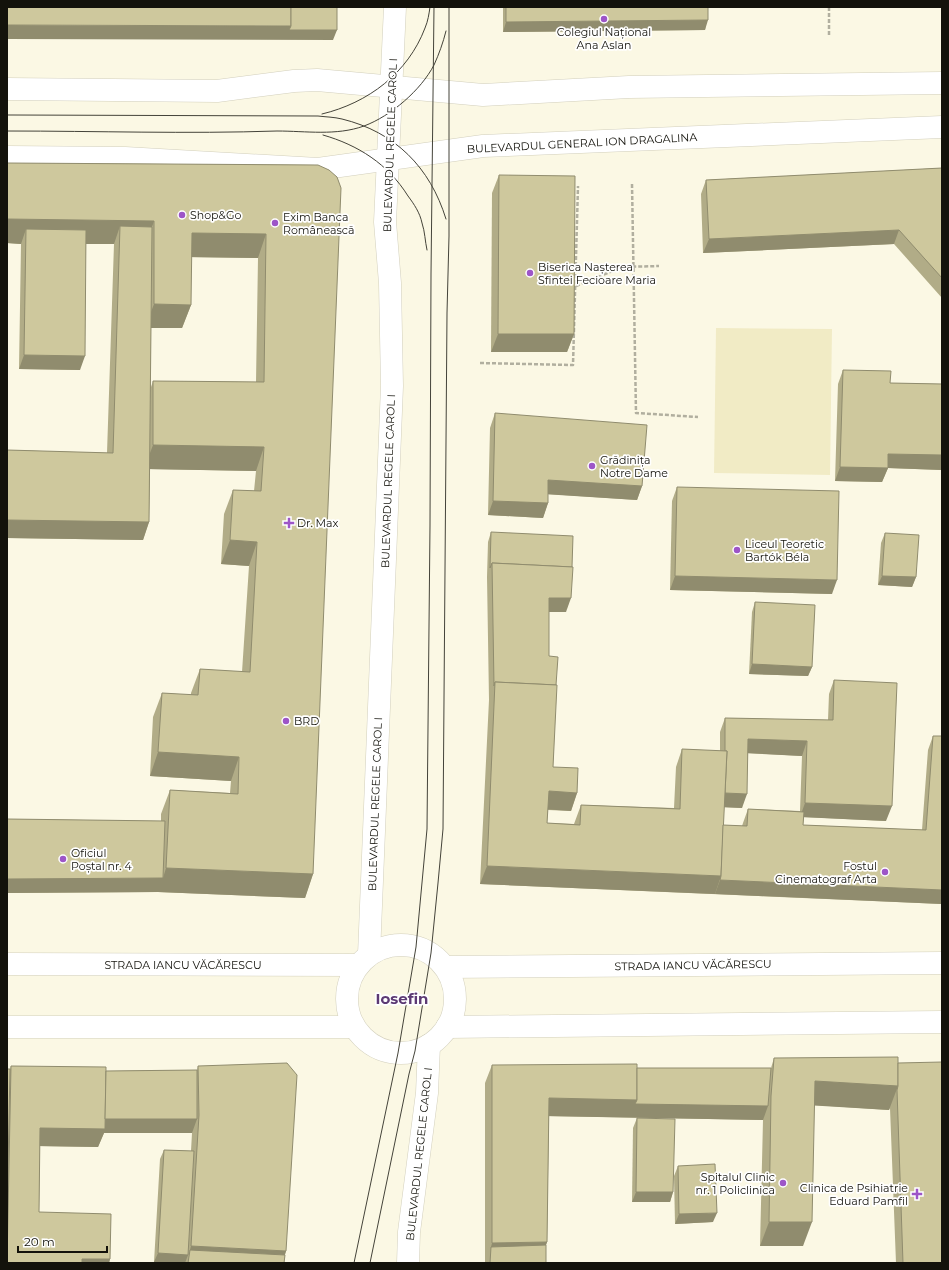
<svg xmlns="http://www.w3.org/2000/svg" width="949" height="1270" font-family="Montserrat,sans-serif">
	<rect width="100%" height="100%" fill="#fbf8e4"/>
	<!-- pitch -->
	<path fill="#f1ebc5" d="M716 328 832 329 830 475 714 473Z"/>
	<g fill="none" stroke-linecap="round" stroke-linejoin="round">
		<defs>
			<g id="street">
				<circle cx="401" cy="999" r="54"/>
				<path d="M369 955 392 386 390 283 385 222 395 7"/>
				<path d="M7 964 358 965"/>
				<path d="M445 967 942 963"/>
				<path d="M7 1027H354"/>
				<path d="M447 1027 942 1022"/>
				<path d="M408 1263 409 1232 427 1093 429 1045"/>
			</g>
			<g id="secondary">
				<path d="M7 89 217 91 294 81 317 80 483 95 629 87 942 83"/>
				<path d="M7 157 125 158 318 169 483 146 942 127"/>
			</g>
		</defs>
		<!-- street casing -->
		<use href="#street" stroke="#d2cfbc" stroke-width="23"/>
		<!-- secondary casing -->
		<use href="#secondary" stroke="#d2cfbc" stroke-width="23"/>
		<!-- path -->
		<g stroke="#b1af9f" stroke-width="2.5" stroke-dasharray="4 2" stroke-linecap="butt">
			<path d="M829 7V35"/>
			<path d="M632 184 636 413 698 417"/>
			<path d="M576 286 622 267 659 266"/>
			<path d="M480 363 573 365 578 186"/>
		</g>
		<!-- street -->
		<use href="#street" stroke="#fff" stroke-width="22"/>
		<!-- secondary -->
		<use href="#secondary" stroke="#fff" stroke-width="22"/>
		<!-- tram -->
		<g stroke="#444339" stroke-width="1">
			<path d="M322 114C368 103 408 73 425 28 428 21 429 14 430 7"/>
			<path d="M7 115 318 116C326 117 334 117 342 119 395 132 430 167 446 219"/>
			<path d="M7 131C97 131 187 134 277 131 306 131 336 136 364 126 391 116 421 90 434 65 439 54 443 43 446 31"/>
			<path d="M323 135C358 145 388 164 408 196 414 204 420 213 422 223 425 232 425 241 427 250"/>
			<path d="M354 1263 398 1053 416 947 427 829 430 525 431 274 434 7"/>
			<path d="M370 1263 409 1074 415 1051 431 953 438 883 443 829 447 313 449 236V7"/>
		</g>
	</g>
	<!-- wall -->
	<g fill="#b1ac87" fill-rule="evenodd">
		<path d="M503 7H708L705 30 503 32Z"/>
		<path d="M7 163 318 165 313 874 305 898 158 892 7 893V819L161 821V814L170 790 230 793 231 781 150 776 153 717 162 693 191 695V693L200 669 242 672 249 566 221 564 224 514 233 490 254 491 256 471 150 469 149 522 143 540 7 538V450L107 453 114 244H86L80 370 19 369 21 244 7 243ZM191 257 258 258 256 382 153 381 151 387V328H182L191 305Z"/>
		<path d="M942 168V298L894 244 703 253 701 194 706 180Z"/>
		<path d="M499 175 574 334 567 352H491L492 193Z"/>
		<path d="M843 370 890 383 942 384V470L888 468 882 482 835 481 838 384Z"/>
		<path d="M495 413 642 486 637 500 548 494V503L543 518 488 515 490 428Z"/>
		<path d="M677 487 832 594 670 590 672 501Z"/>
		<path d="M491 532 566 612H549V656L556 685 553 767 577 793 571 811 548 810 547 823 574 824 581 805 674 808 676 767 682 749 720 751V732L725 718 828 720 829 694 834 680 886 821 804 817 803 825 922 830 928 750 933 736 942 904 480 884 489 700 487 577 488 542ZM748 753 802 756 800 811 748 809 743 823 742 826 723 825 724 807 742 808Z"/>
		<path d="M885 533 916 577 912 587 878 585 881 543Z"/>
		<path d="M755 602 812 667 808 676 749 674 752 612Z"/>
		<path d="M774 1058 898 1063 942 1263H896L890 1108 889 1110 814 1105 803 1246H760L763 1120 549 1116 547 1242 546 1245V1263H485V1083L492 1065 637 1068H771Z"/>
		<path d="M11 1066 106 1071 197 1070 198 1066 286 1251 285 1255 284 1263H165L154 1262 160 1159 164 1150 191 1151 192 1133H104L98 1147 40 1146 39 1212 110 1259 109 1263H7V1069H10Z"/>
		<path d="M637 1118 673 1192 670 1202H632L633 1128Z"/>
		<path d="M678 1166 713 1222 675 1224 674 1176Z"/>
	</g>
	<!-- shaded-wall -->
	<g fill="#908c6e">
		<path d="M708 20 705 30 503 32 506 22Z"/>
		<path d="M7 25 291 26 337 30 333 40 7 39Z"/>
		<path d="M7 219 154 221 146 245 120 226 114 244H26V229L21 244 7 243Z"/>
		<path d="M899 230 894 244 703 253 709 239Z"/>
		<path d="M192 233 266 234 258 258 183 257Z"/>
		<path d="M154 304 191 305 182 328H145Z"/>
		<path d="M498 334H574L567 352H491Z"/>
		<path d="M24 355 85 356 80 370 19 369Z"/>
		<path d="M153 445 264 447 256 471 144 469Z"/>
		<path d="M888 454 942 455V470L888 468 882 482 835 481 840 467Z"/>
		<path d="M548 480 642 486 637 500 543 494Z"/>
		<path d="M493 501 548 503 543 518 488 515Z"/>
		<path d="M7 520 149 522 143 540 7 538Z"/>
		<path d="M230 540 257 542 249 566 221 564Z"/>
		<path d="M675 576 837 580 832 594 670 590Z"/>
		<path d="M882 576 916 577 912 587 878 585Z"/>
		<path d="M549 598H571L566 612H544Z"/>
		<path d="M752 664 812 667 808 676 749 674Z"/>
		<path d="M748 739 807 741 802 756 743 753Z"/>
		<path d="M158 752 239 757 231 781 150 776Z"/>
		<path d="M549 791 577 793 571 811 542 809Z"/>
		<path d="M724 793 747 794 742 808 718 807Z"/>
		<path d="M805 803 892 806 886 821 800 817Z"/>
		<path d="M487 866 721 876 715 894 480 884Z"/>
		<path d="M166 868 313 874 305 898 158 892 7 893V879L163 878Z"/>
		<path d="M720 880 942 890V904L715 894Z"/>
		<path d="M815 1081 898 1086 889 1110 806 1105Z"/>
		<path d="M549 1098 637 1100 768 1106 763 1120 542 1116Z"/>
		<path d="M104 1119H197L192 1133H104L98 1147 34 1146 40 1128Z"/>
		<path d="M636 1192H673L670 1202H632Z"/>
		<path d="M717 1213 713 1222 675 1224 679 1214Z"/>
		<path d="M769 1222H812L803 1246H760Z"/>
		<path d="M547 1242 541 1260 491 1247 492 1243Z"/>
		<path d="M191 1246 286 1251 282 1263 190 1250Z"/>
		<path d="M190 1250 185 1263 154 1262 158 1253 188 1255Z"/>
		<path d="M82 1259H110L109 1263H80Z"/>
	</g>
	<!-- building -->
	<g fill="#cec89d" stroke="#908c6e">
		<path d="M7 7H291V26L7 25Z"/>
		<path d="M291 7H337V30H289L291 26Z"/>
		<path d="M506 7H708V20L506 22Z"/>
		<path d="M7 163 318 165 329 170 337 177 341 188 313 874 166 868 170 790 238 794 239 757 158 752 162 693 198 695 200 669 250 672 257 542 230 540 233 490 261 491 264 447 153 445V381L264 382 266 234 192 233 191 305 154 304V221L7 219Z"/>
		<path d="M942 168V278L899 230 709 239 706 180Z"/>
		<path d="M499 175 575 176 574 334H498Z"/>
		<path d="M120 226 152 227 149 522 7 520V450L113 453Z"/>
		<path d="M26 229 86 230 85 356 24 355Z"/>
		<path d="M843 370 891 371 890 383 942 384V455L888 454V468L840 467Z"/>
		<path d="M495 413 647 425 642 486 548 480V503L493 501Z"/>
		<path d="M677 487 839 491 837 580 675 576Z"/>
		<path d="M491 532 573 536 572 567 492 563 490 568Z"/>
		<path d="M885 533 919 535 916 577 882 576Z"/>
		<path d="M492 563 573 567 571 598H549V656L558 657 556 685 495 682 494 686Z"/>
		<path d="M755 602 815 605 812 667 752 664Z"/>
		<path d="M834 680 897 683 892 806 805 803 807 741 748 739 747 794 725 793 727 751H725V718L833 720Z"/>
		<path d="M495 682 557 685 553 767 578 768 577 793 549 791 547 823 580 825 581 805 680 809 682 749 727 751 721 876 487 866Z"/>
		<path d="M933 736H942V890L720 880 721 876 723 825 747 826 748 809 804 812 803 825 926 830Z"/>
		<path d="M7 819 165 821 163 878 7 879Z"/>
		<path d="M898 1057V1086L815 1081 812 1222H769L771 1096 774 1058Z"/>
		<path d="M942 1062V1263H903L897 1090 898 1086V1063Z"/>
		<path d="M287 1063 297 1075 286 1251 191 1246 199 1115 198 1066Z"/>
		<path d="M637 1064V1100L549 1098 547 1242 492 1243V1065Z"/>
		<path d="M11 1066 106 1067 105 1129 40 1128 39 1212 111 1214 110 1259H82V1263H7Z"/>
		<path d="M637 1068H771L768 1106 635 1104 637 1100Z"/>
		<path d="M7 1069H10L7 1217Z"/>
		<path d="M197 1070V1119H105L106 1071Z"/>
		<path d="M637 1118 675 1119 673 1192H636Z"/>
		<path d="M164 1150 194 1151 188 1255 158 1253Z"/>
		<path d="M715 1164 717 1213 679 1214 678 1166Z"/>
		<path d="M546 1245V1263H490L491 1247Z"/>
		<path d="M190 1250 285 1255 284 1263H188Z"/>
	</g>
	<!-- markers -->
	<g fill="#9d55c8" stroke="#fff" stroke-width="1.5">
		<circle cx="604" cy="19" r="4"/>
		<circle cx="182" cy="215" r="4"/>
		<circle cx="275" cy="223" r="4"/>
		<circle cx="530" cy="273" r="4"/>
		<circle cx="592" cy="466" r="4"/>
		<path d="M287 517h4v4h4v4h-4v4h-4v-4h-4v-4h4z"/>
		<circle cx="737" cy="550" r="4"/>
		<circle cx="286" cy="721" r="4"/>
		<circle cx="63" cy="859" r="4"/>
		<circle cx="885" cy="872" r="4"/>
		<circle cx="783" cy="1183" r="4"/>
		<path d="M915 1188h4v4h4v4h-4v4h-4v-4h-4v-4h4z"/>
	</g>
	<g text-anchor="middle" stroke-width="3.5" stroke-linejoin="round" paint-order="stroke">
		<!-- poi labels -->
		<g font-size="11" fill="#13120b" stroke="#fff" text-anchor="start">
			<text x="604" y="36" text-anchor="middle">Colegiul Național<tspan x="604" dy="13">Ana Aslan</tspan></text>
			<text x="190" y="219">Shop&amp;Go</text>
			<text x="283" y="221">Exim Banca<tspan x="283" dy="13">Românească</tspan></text>
			<text x="538" y="271">Biserica Nașterea<tspan x="538" dy="13">Sfintei Fecioare Maria</tspan></text>
			<text x="600" y="464">Grădinița<tspan x="600" dy="13">Notre Dame</tspan></text>
			<text x="297" y="527">Dr. Max</text>
			<text x="745" y="548">Liceul Teoretic<tspan x="745" dy="13">Bartók Béla</tspan></text>
			<text x="294" y="725">BRD</text>
			<text x="71" y="857">Oficiul<tspan x="71" dy="13">Poștal nr. 4</tspan></text>
			<text x="877" y="870" text-anchor="end">Fostul<tspan x="877" dy="13">Cinematograf Arta</tspan></text>
			<text x="775" y="1181" text-anchor="end">Spitalul Clinic<tspan x="775" dy="13">nr. 1 Policlinica</tspan></text>
			<text x="908" y="1192" text-anchor="end">Clinica de Psihiatrie<tspan x="908" dy="13">Eduard Pamfil</tspan></text>
		</g>
		<!-- street labels -->
		<g font-size="11" fill="#13120b" stroke="#fff">
			<text transform="translate(582 143) rotate(-3)" y="4">BULEVARDUL GENERAL ION DRAGALINA</text>
			<text transform="translate(390 145) rotate(-88)" y="4">BULEVARDUL REGELE CAROL I</text>
			<text transform="translate(388 481) rotate(-88)" y="4">BULEVARDUL REGELE CAROL I</text>
			<text transform="translate(375 804) rotate(-88)" y="4">BULEVARDUL REGELE CAROL I</text>
			<text x="183" y="969">STRADA IANCU VĂCĂRESCU</text>
			<text transform="translate(693 965) rotate(-1)" y="4">STRADA IANCU VĂCĂRESCU</text>
			<text transform="translate(419 1154) rotate(-84)" y="4">BULEVARDUL REGELE CAROL I</text>
		</g>
		<!-- district labels -->
		<g font-size="15" font-weight="bold" fill="#5c3973" stroke="#fff">
			<text x="402" y="1004">Iosefin</text>
		</g>
	</g>
	<!-- border -->
	<rect width="949" height="1270" fill="none" stroke="#13120b" stroke-width="16"/>
	<!-- scale -->
	<path d="M18 1246v6h89v-6" fill="none" stroke="#13120b" stroke-width="2"/>
	<text x="24" y="1246" font-size="12" fill="#13120b" stroke="#ffffff" stroke-width="3" paint-order="stroke">20 m</text>
</svg>
